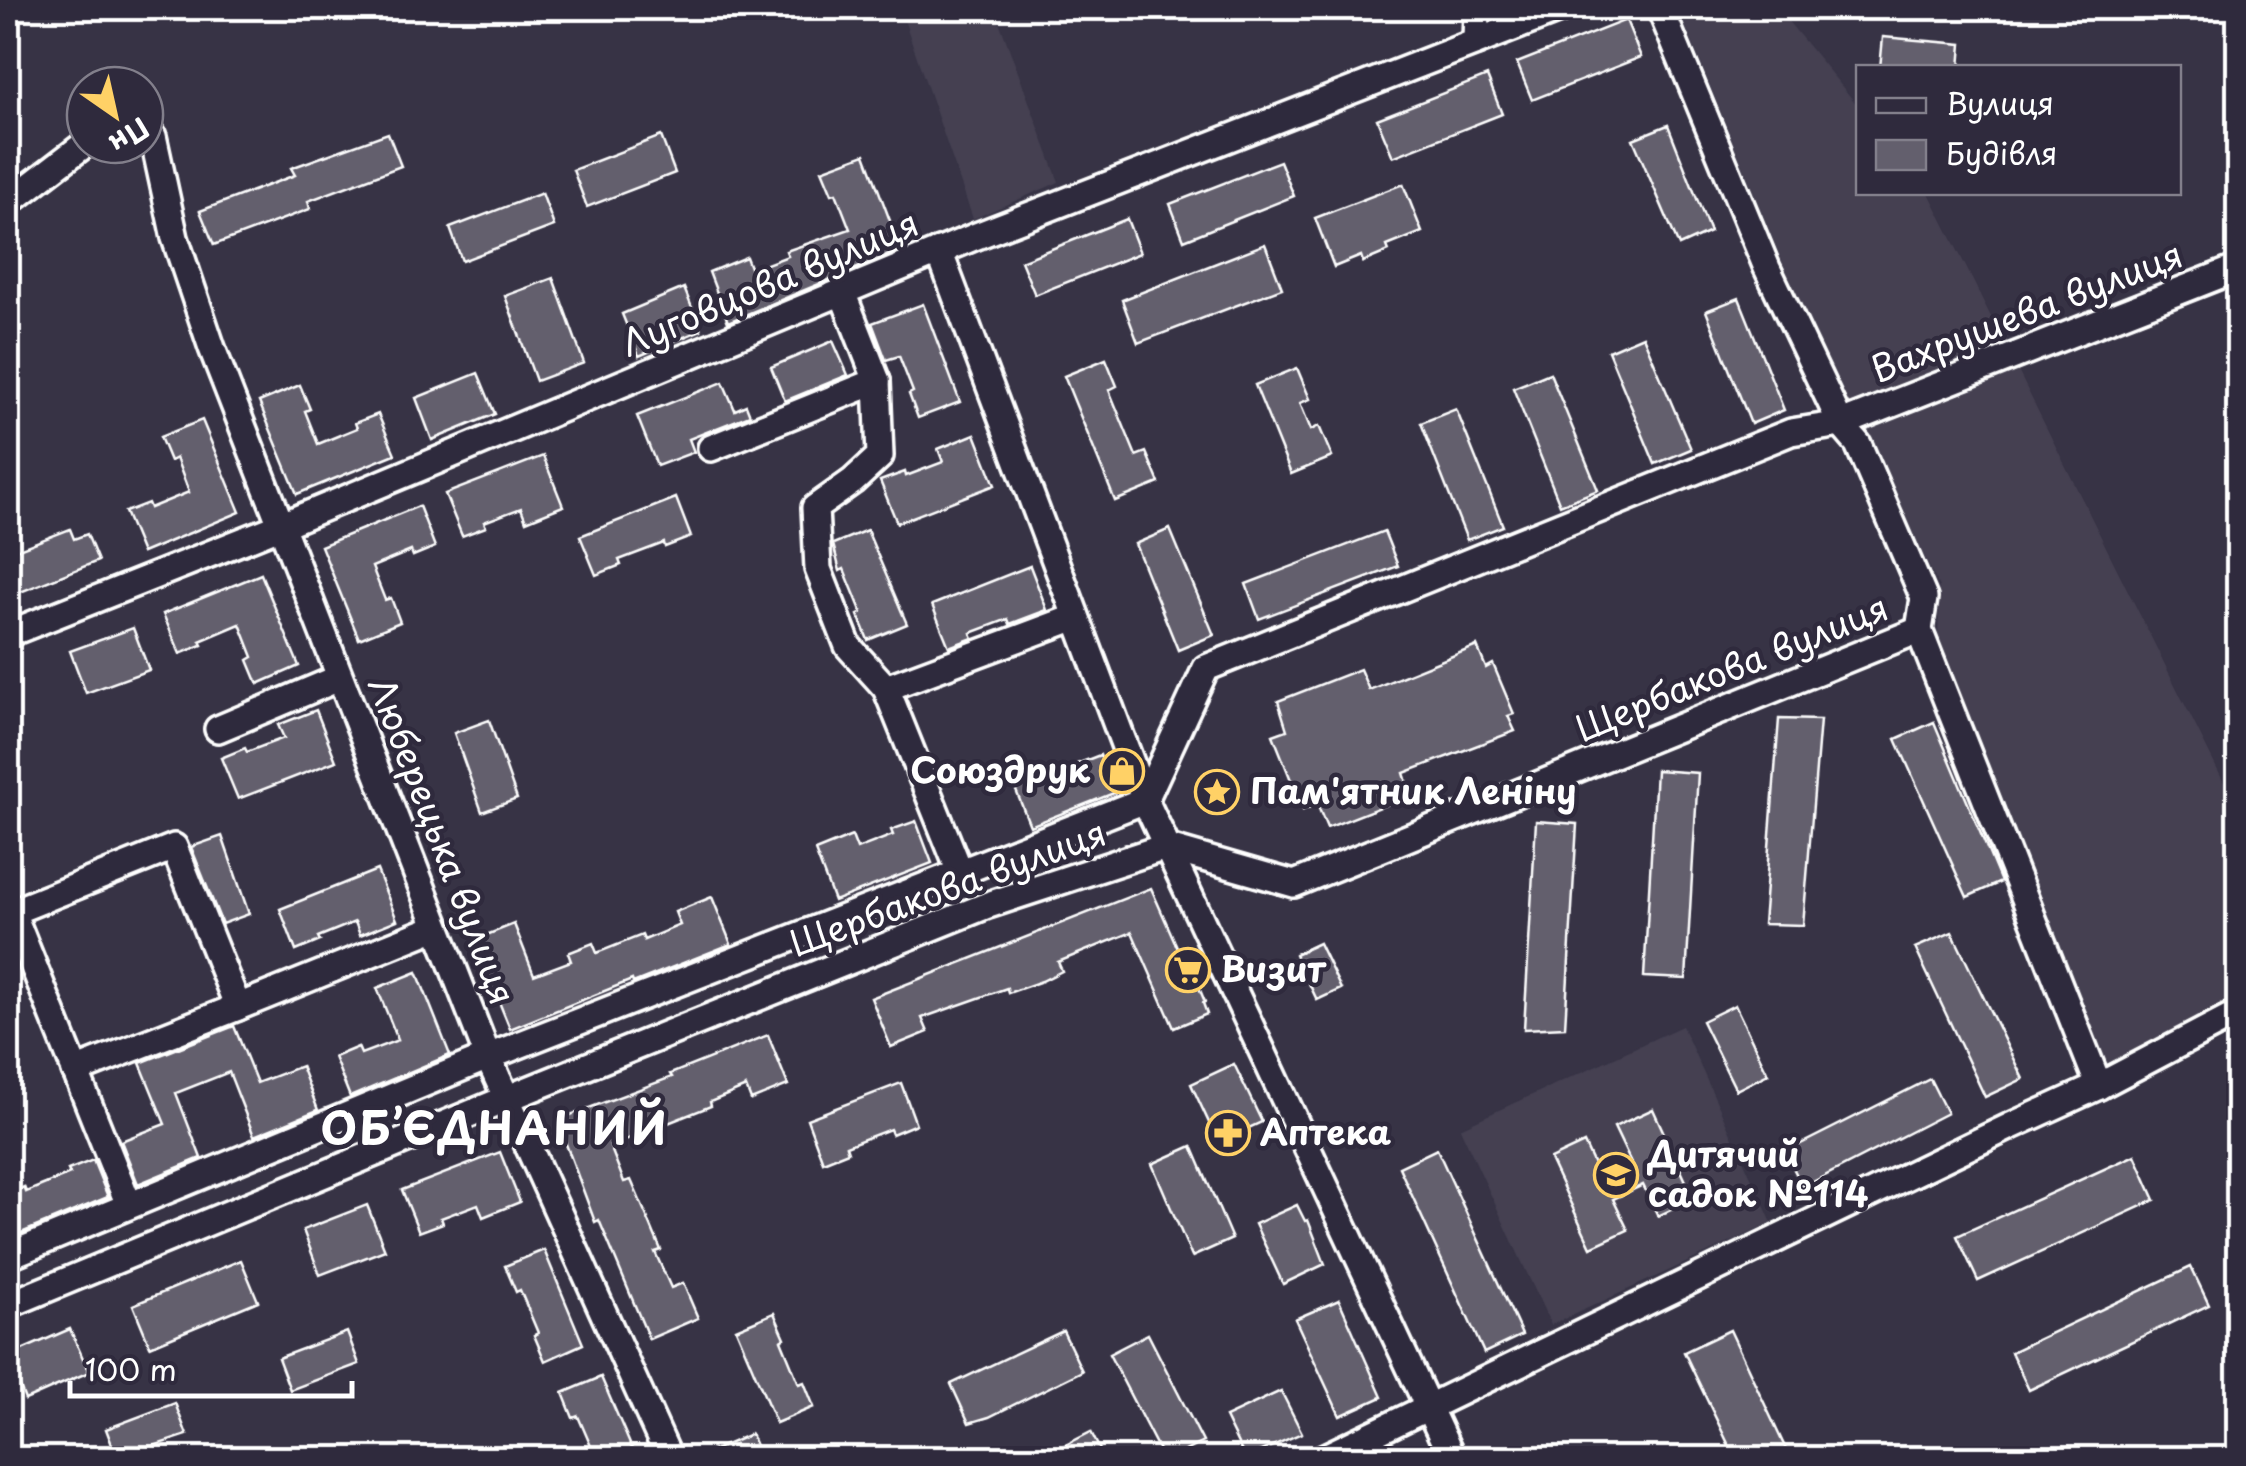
<svg xmlns="http://www.w3.org/2000/svg" width="2246" height="1466" font-family="'Playpen Sans',sans-serif">
	<rect width="100%" height="100%" fill="#373345"/>
	<filter id="ink" filterUnits="userSpaceOnUse"><feTurbulence type="fractalNoise" baseFrequency=".01" numOctaves="2"/><feDisplacementMap in="SourceGraphic" scale="20" xChannelSelector="R" yChannelSelector="G"/><feConvolveMatrix kernelMatrix="1 2 1 2 8 2 1 2 1" color-interpolation-filters="sRGB"/></filter>
	<g filter="url(#ink)">
		<!-- built -->
		<g fill="#444051">
			<path d="M900 8H994L1059 182 973 219Z"/>
			<path d="M1678 8H1777L1858 106V192L1929 193 2238 811V1005L2102 1071 1938 646 1939 587 1798 300Z"/>
			<path d="M1682 1026 1772 1223 1551 1325 1460 1128Z"/>
		</g>
		<!-- building -->
		<g fill="#635f6d" stroke="#fff" stroke-width="2.5">
			<path d="M1626 20 1641 57 1532 100 1517 63Z"/>
			<path d="M1883 37 1962 44 1960 68H1880Z"/>
			<path d="M1487 76 1502 114 1393 157 1377 119Z"/>
			<path d="M1668 125 1710 232 1679 246 1633 139Z"/>
			<path d="M388 133 401 166 308 201 310 209 214 245 200 211 295 175 291 168Z"/>
			<path d="M661 136 675 173 587 207 573 170Z"/>
			<path d="M865 154 901 250 728 322 709 272 746 257 751 270 788 256 786 251 850 229 836 193 832 194 822 170Z"/>
			<path d="M1280 161 1294 196 1184 240 1170 204Z"/>
			<path d="M1403 184 1422 232 1387 246 1389 251 1363 262 1361 256 1334 267 1315 218Z"/>
			<path d="M542 193 554 226 462 261 450 228Z"/>
			<path d="M1127 219 1140 253 1035 295 1021 261Z"/>
			<path d="M1265 244 1282 288 1138 343 1122 300Z"/>
			<path d="M553 278 584 363 536 381 505 296Z"/>
			<path d="M684 288 701 330 639 356 622 314Z"/>
			<path d="M1739 298 1784 410 1751 424 1706 311Z"/>
			<path d="M923 304 960 402 918 418 909 394 913 392 899 356 886 360 872 323Z"/>
			<path d="M1643 336 1691 449 1655 464 1608 351Z"/>
			<path d="M833 341 848 375 785 401 771 367Z"/>
			<path d="M1106 359 1117 386 1109 390 1136 456 1146 452 1159 483 1115 501 1064 376Z"/>
			<path d="M1297 368 1310 399 1300 403 1311 430 1319 426 1332 457 1291 474 1255 385Z"/>
			<path d="M478 373 495 414 432 440 416 398Z"/>
			<path d="M1550 373 1598 490 1560 505 1513 388Z"/>
			<path d="M723 382 735 410 746 405 750 415 689 439 694 452 657 466 637 416Z"/>
			<path d="M300 385 310 409 305 411 318 444 357 428 355 423 378 414 395 454 297 494 259 402Z"/>
			<path d="M1456 409 1503 526 1467 540 1421 423Z"/>
			<path d="M202 420 240 512 142 553 125 512 148 503 150 508 189 492 176 458 170 461 160 437Z"/>
			<path d="M975 434 995 485 897 523 880 481 905 472 906 476 943 462 938 449Z"/>
			<path d="M543 456 563 506 526 521 521 508 484 522 486 527 462 536 445 494Z"/>
			<path d="M676 498 691 537 665 547 664 543 619 560 621 565 596 575 580 536Z"/>
			<path d="M419 506 435 547 413 556 411 551 372 567 385 600 391 598 400 622 359 639 321 546Z"/>
			<path d="M70 529 74 539 87 534 98 561 8 597V553Z"/>
			<path d="M1170 529 1214 635 1178 650 1135 544Z"/>
			<path d="M867 530 907 624 868 640 858 615 862 613 844 569 840 571 833 544Z"/>
			<path d="M1384 531 1398 566 1259 619 1246 584Z"/>
			<path d="M1030 566 1047 610 1010 624 1008 619 971 633 973 638 949 647 932 605Z"/>
			<path d="M261 574 299 666 258 684 248 660 253 657 240 624 200 641 202 645 180 654 163 614Z"/>
			<path d="M133 628 149 670 86 693 70 651Z"/>
			<path d="M1477 646 1486 668 1493 664 1514 714 1508 716 1515 731 1404 773 1411 795 1327 828 1317 804 1303 810 1273 735 1287 730 1278 701 1360 669 1369 690Z"/>
			<path d="M316 710 336 761 238 799 221 758 245 748 247 752 284 738 278 725Z"/>
			<path d="M1779 719 1820 720 1803 925 1763 924Z"/>
			<path d="M489 720 517 799 482 812 454 733Z"/>
			<path d="M1934 722 2001 882 1967 897 1896 739Z"/>
			<path d="M1100 755 1114 793 1030 826 1015 788Z"/>
			<path d="M1656 770 1698 773 1686 979 1644 977Z"/>
			<path d="M916 821 932 863 834 901 815 851 852 836 857 849 893 835 891 830Z"/>
			<path d="M1536 821 1577 824 1565 1027 1524 1029Z"/>
			<path d="M222 836 249 914 222 924 191 847Z"/>
			<path d="M377 870 397 920 360 935 355 922 318 937 320 941 296 951 280 909Z"/>
			<path d="M1151 888 1186 967 1190 966 1205 1002 1203 1003 1207 1014 1174 1028 1132 932 1058 962 1062 971 1042 981 1008 993 1007 988 922 1018 928 1032 891 1047 871 998Z"/>
			<path d="M712 897 731 944 633 983 632 980 510 1029 474 940 514 924 534 975 571 961 568 953 593 943 597 953 642 935 644 940 680 925 675 912Z"/>
			<path d="M1952 932 2023 1079 1985 1097 1915 948Z"/>
			<path d="M1319 943 1341 989 1317 1000 1295 954Z"/>
			<path d="M417 972 450 1055 350 1097 334 1057 358 1047 361 1054 398 1040 377 988Z"/>
			<path d="M1735 1005 1768 1074 1736 1090 1702 1021Z"/>
			<path d="M234 1026 257 1083 301 1066 318 1110 254 1136 229 1072 176 1093 201 1158 138 1184 121 1141 165 1124 140 1063Z"/>
			<path d="M768 1035 788 1085 751 1100 746 1087 710 1102 711 1106 610 1146 624 1182 631 1180 651 1226 661 1250 655 1252 671 1288 683 1283 698 1318 649 1339 599 1220 595 1222 557 1120 672 1077 670 1074Z"/>
			<path d="M1234 1064 1262 1122 1218 1142 1191 1084Z"/>
			<path d="M1930 1079 1947 1113 1803 1187 1785 1152Z"/>
			<path d="M901 1083 916 1124 892 1134 890 1129 846 1146 848 1152 823 1162 807 1119Z"/>
			<path d="M1653 1109 1694 1199 1658 1216 1643 1185 1613 1199 1628 1230 1591 1247 1550 1159 1584 1143 1602 1182 1633 1167 1614 1127Z"/>
			<path d="M1192 1146 1232 1239 1192 1257 1152 1164Z"/>
			<path d="M1437 1149 1522 1335 1484 1353 1399 1167Z"/>
			<path d="M500 1152 520 1202 483 1217 478 1204 441 1218 443 1223 419 1232 402 1190Z"/>
			<path d="M2135 1155 2155 1200 1978 1281 1957 1236Z"/>
			<path d="M93 1160 108 1197 14 1236 8 1220V1194L24 1187 26 1192 70 1174 68 1170Z"/>
			<path d="M367 1205 385 1250 320 1275 303 1230Z"/>
			<path d="M1297 1205 1305 1221 1308 1220 1325 1264 1283 1284 1255 1224Z"/>
			<path d="M544 1250 583 1344 545 1361 534 1335 538 1333 520 1290 516 1292 505 1266Z"/>
			<path d="M241 1260 258 1301 150 1346 133 1305Z"/>
			<path d="M2191 1267 2209 1305 2029 1390 2011 1352Z"/>
			<path d="M1339 1300 1382 1397 1340 1416 1295 1319Z"/>
			<path d="M774 1313 785 1338 781 1340 799 1384 804 1382 814 1407 776 1423 736 1329Z"/>
			<path d="M70 1329 89 1372 25 1400 8 1356Z"/>
			<path d="M1730 1330 1790 1458H1735L1684 1352Z"/>
			<path d="M1063 1331 1082 1371 989 1417 969 1423 951 1384Z"/>
			<path d="M347 1332 359 1364 290 1390 278 1358Z"/>
			<path d="M1148 1334 1203 1442 1171 1458H1163L1109 1354Z"/>
			<path d="M601 1377 636 1458H596L578 1416 573 1418 563 1393Z"/>
			<path d="M1281 1391 1302 1433 1245 1458 1225 1417Z"/>
			<path d="M175 1403 187 1435 117 1458 106 1429Z"/>
			<path d="M1091 1432 1104 1458H1040Z"/>
			<path d="M751 1434 761 1458H696Z"/>
		</g>
		<g fill="none" stroke-linecap="round" stroke-linejoin="round">
			<defs>
				<g id="minor">
					<path d="M1660 8 1767 268 1841 424 1858 444 1924 598 1919 630 2099 1086"/>
					<path d="M1476 42 1477 8"/>
					<path d="M145 128 153 136 175 238 212 348 488 1057 669 1458"/>
					<path d="M8 203 85 144"/>
					<path d="M939 251 1145 800 1452 1458"/>
					<path d="M842 292 877 381 880 456 853 481 815 508 818 569 848 646 886 688 960 872"/>
					<path d="M711 448 877 381"/>
					<path d="M8 634 280 526 974 237 1564 8"/>
					<path d="M886 688 1076 617"/>
					<path d="M218 729 339 678"/>
					<path d="M75 1071 238 1007"/>
					<path d="M129 1205 12 912 174 847 238 1007 437 927"/>
					<path d="M8 1256 488 1057 1145 800 1206 668 1791 432 1841 424 2238 268"/>
					<path d="M8 1305 508 1098 988 905 1165 847 1294 884 1919 630"/>
					<path d="M1323 1458 2011 1126 2099 1086 2238 1013"/>
				</g>
			</defs>
			<!-- minor casing -->
			<use href="#minor" stroke="#fff" stroke-width="32"/>
			<!-- minor -->
			<use href="#minor" stroke="#2f2a3d" stroke-width="25"/>
		</g>
	</g>
	<!-- icons -->
	<defs>
		<symbol id="shop-ring" viewBox="-11 -11 22 22"><circle r="9.5" fill="#2f2a3d" stroke="#ffd166" stroke-width="1.5"/><path d="M-5-2.5h2.3a2.7 3.5 0 0 1 5.4 0H5L5.5 6h-11ZM-1.5-2.5h3a1.5 2.3 0 0 0-3 0Z" fill="#ffd166"/></symbol>
		<symbol id="sight-ring" viewBox="-11 -11 22 22"><circle r="9.5" fill="#2f2a3d" stroke="#ffd166" stroke-width="1.5"/><path d="M0-6L1.8-2.2L6-1.7L2.9 1.2L3.7 5.4L0 3.3L-3.7 5.4L-2.9 1.2L-6-1.7L-1.8-2.2Z" fill="#ffd166"/></symbol>
		<symbol id="supermarket-ring" viewBox="-11 -11 22 22"><circle r="9.5" fill="#2f2a3d" stroke="#ffd166" stroke-width="1.5"/><path d="M-6-5.5h2.5l.6 2H6L4.5 2H-2.5L-4.4-4H-6ZM-1.5 3.2a1.3 1.3 0 1 0 .1 0ZM3 3.2a1.3 1.3 0 1 0 .1 0Z" fill="#ffd166"/></symbol>
		<symbol id="pharmacy-ring" viewBox="-11 -11 22 22"><circle r="9.5" fill="#2f2a3d" stroke="#ffd166" stroke-width="1.5"/><path d="M-2-6h4v4h4v4h-4v4h-4v-4h-4v-4h4Z" fill="#ffd166"/></symbol>
		<symbol id="school-ring" viewBox="-11 -11 22 22"><circle r="9.5" fill="#2f2a3d" stroke="#ffd166" stroke-width="1.5"/><path d="M0-5L7-2L0 1L-7-2ZM-4 1L0 2.5L4 1V4Q0 6-4 4Z" fill="#ffd166"/></symbol>
	</defs>
	<g fill-rule="evenodd">
		<use href="#shop-ring" x="1097" y="746" width="50" height="50"/>
		<use href="#sight-ring" x="1192" y="767" width="50" height="50"/>
		<use href="#supermarket-ring" x="1163" y="945" width="50" height="50"/>
		<use href="#pharmacy-ring" x="1203" y="1108" width="50" height="50"/>
		<use href="#school-ring" x="1591" y="1150" width="50" height="50"/>
	</g>
	<g text-anchor="middle" stroke-width="9" stroke-linejoin="round" paint-order="stroke">
		<!-- street labels -->
		<g font-size="35" fill="#fff" stroke="#2f2a3d">
			<text transform="translate(770 284) rotate(-23)" y="12">Луговцова вулиця</text>
			<text transform="translate(2027 313) rotate(-21)" y="12">Вахрушева вулиця</text>
			<text transform="translate(1732 669) rotate(-22)" y="12">Щербакова вулиця</text>
			<text transform="translate(441 841) rotate(69)" y="12">Люберецька вулиця</text>
			<text transform="translate(948 889) rotate(-20)" y="12">Щербакова вулиця</text>
		</g>
		<!-- poi labels -->
		<g font-size="35" font-weight="bold" fill="#fff" stroke="#2f2a3d" text-anchor="start">
			<text x="1090" y="783" text-anchor="end">Союздрук</text>
			<text x="1250" y="804">Пам'ятник Леніну</text>
			<text x="1220" y="982">Визит</text>
			<text x="1260" y="1145">Аптека</text>
			<text x="1648" y="1167">Дитячий<tspan x="1648" dy="40">садок №114</tspan></text>
		</g>
		<!-- district labels -->
		<g font-size="45" font-weight="bold" letter-spacing="2.5" fill="#fff" stroke="#2f2a3d">
			<text x="495" y="1145">ОБ’ЄДНАНИЙ</text>
		</g>
	</g>
	<!-- margin -->
	<rect width="2246" height="1466" fill="none" stroke="#2f2a3d" stroke-width="40"/>
	<rect x="20" y="20" width="2206" height="1426" fill="none" stroke="#fff" stroke-width="4" filter="url(#ink)"/>
	<!-- legend -->
	<rect x="1856" y="65" width="325" height="130" fill="#2f2a3d" stroke="#827f8b" stroke-width="2.5"/>
	<rect x="1876" y="98" width="50" height="15" fill="#2f2a3d" stroke="#827f8b" stroke-width="2.5"/>
	<text x="1946" y="115" font-size="30" fill="#ffffff">Вулиця</text>
	<rect x="1876" y="140" width="50" height="30" fill="#635f6d" stroke="#827f8b" stroke-width="2.5"/>
	<text x="1946" y="165" font-size="30" fill="#ffffff">Будівля</text>
	<!-- north arrow -->
	<g transform="translate(115 115) rotate(146)"><circle r="48" fill="#2f2a3d" stroke="#827f8b" stroke-width="2.5"/>
	<path d="M0-8L18 38L0 25L-18 38Z" fill="#ffd166"/>
	<text y="-15" font-size="28" font-weight="bold" text-anchor="middle" fill="#ffffff">Пн</text>
	</g>
	<!-- scale -->
	<path d="M70 1381v15h282v-15" fill="none" stroke="#ffffff" stroke-width="5"/>
	<text x="85" y="1381" font-size="30" fill="#ffffff" stroke="#2f2a3d" stroke-width="8" paint-order="stroke">100 m</text>
</svg>
